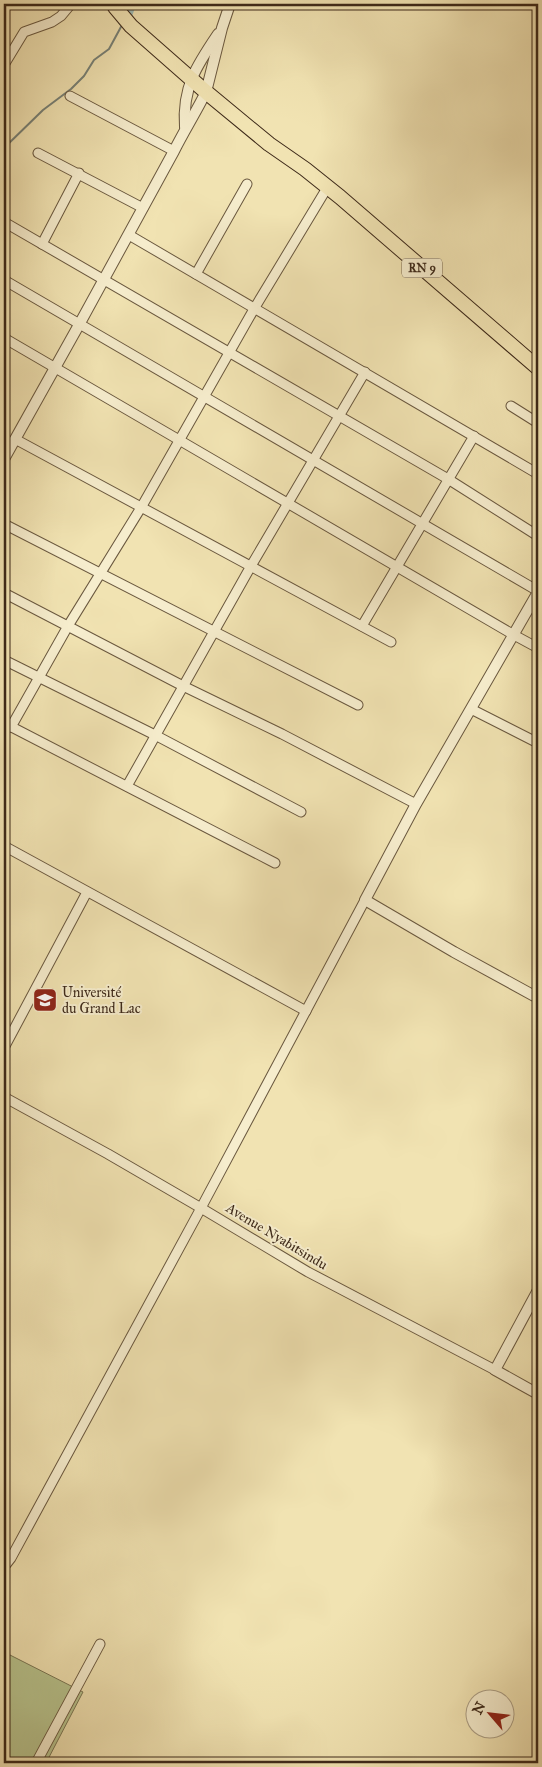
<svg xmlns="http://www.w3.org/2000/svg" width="542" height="1767" font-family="'IM FELL Great Primer',serif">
	<rect width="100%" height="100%" fill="#f1e3b2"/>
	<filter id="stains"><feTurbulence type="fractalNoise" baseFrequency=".004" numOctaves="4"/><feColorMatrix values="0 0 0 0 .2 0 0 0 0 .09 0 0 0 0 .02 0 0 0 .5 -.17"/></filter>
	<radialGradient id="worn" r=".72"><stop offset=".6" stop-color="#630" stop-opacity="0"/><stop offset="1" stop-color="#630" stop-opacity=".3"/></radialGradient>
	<!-- grass -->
	<path fill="#b8c48e" stroke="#7a7654" d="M10 1655 83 1692 46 1763H4V1660Z"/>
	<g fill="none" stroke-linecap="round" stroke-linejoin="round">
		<!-- stream -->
		<path stroke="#778177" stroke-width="2" d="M4 148 43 110 71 89 84 76 94 60 109 49 122 25"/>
		<!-- river -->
		<path stroke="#9ebcb6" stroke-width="12" d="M124 21 130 4"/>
		<defs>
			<g id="minor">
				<path d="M4 65 24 32 52 22 61 16 71 4"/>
				<path d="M70 96 174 151"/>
				<path d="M38 153 143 208"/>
				<path d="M4 222 448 479 538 536"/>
				<path d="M129 235 538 474"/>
				<path d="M42 244 79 173"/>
				<path d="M196 274 247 184"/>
				<path d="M4 280 538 591"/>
				<path d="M4 338 514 635 538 648"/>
				<path d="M511 406 538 423"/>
				<path d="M15 439 391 642"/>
				<path d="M4 524 358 705"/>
				<path d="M4 593 183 686 282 734 416 804"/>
				<path d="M362 626 474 436"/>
				<path d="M4 660 155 735 301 812"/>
				<path d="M471 709 538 743"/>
				<path d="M4 723 275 863"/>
				<path d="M11 727 68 626 142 506 254 309 327 188"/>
				<path d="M127 786 251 566 365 372"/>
				<path d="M4 846 306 1011"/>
				<path d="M4 1048 87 892"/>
				<path d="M4 1097 108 1154 201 1208 308 1272 495 1370"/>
				<path d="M4 1567 11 1558 201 1208 365 900"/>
				<path d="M36 1763 100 1644"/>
			</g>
			<g id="tertiary">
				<path d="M185 127C182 87 197 65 218 34"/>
				<path d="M4 459 80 323 174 151C184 131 196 112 206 92L222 28 230 4"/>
				<path d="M538 592 416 804 365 900 454 952 538 998"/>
				<path d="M538 1290 495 1370 538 1394"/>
			</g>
			<path id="primary" d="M115 7 131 26 206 92 269 144 305 169 340 197 538 368"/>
		</defs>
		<!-- minor casing -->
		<use href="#minor" stroke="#6a583f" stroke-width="11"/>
		<!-- tertiary casing -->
		<use href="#tertiary" stroke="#6a583f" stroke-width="12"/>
		<!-- primary casing -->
		<use href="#primary" stroke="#3d2919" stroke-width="16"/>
		<!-- minor -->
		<use href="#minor" stroke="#f6edcd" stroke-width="9"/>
		<!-- tertiary -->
		<use href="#tertiary" stroke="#f6edcd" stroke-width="10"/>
		<!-- primary -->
		<use href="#primary" stroke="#f1e3b2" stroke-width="14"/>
	</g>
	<!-- icons -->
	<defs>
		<symbol id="university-square" viewBox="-11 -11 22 22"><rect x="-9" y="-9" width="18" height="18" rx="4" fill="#8f2418" stroke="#f6edcd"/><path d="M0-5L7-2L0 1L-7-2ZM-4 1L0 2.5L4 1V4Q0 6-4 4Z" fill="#fff"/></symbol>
	</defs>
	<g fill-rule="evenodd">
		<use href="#university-square" x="31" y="986" width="28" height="28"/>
	</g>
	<g text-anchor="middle" stroke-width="4" stroke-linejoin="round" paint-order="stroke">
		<!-- shield labels -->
		<rect fill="#f6edcd" stroke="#74644f" stroke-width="1" x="402" y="258.5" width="40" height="19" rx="4"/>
		<g font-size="12" font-weight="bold" fill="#3d2919">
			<text x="422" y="272">RN 9</text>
		</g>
		<!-- poi labels -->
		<g font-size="14" fill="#3d2919" stroke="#f6edcd" text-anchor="start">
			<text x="62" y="997">Université<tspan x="62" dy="16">du Grand Lac</tspan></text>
		</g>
		<!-- street labels -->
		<g font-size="14" fill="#3d2919" stroke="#f6edcd">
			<text transform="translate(277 1236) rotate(31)" y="5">Avenue Nyabitsindu</text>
		</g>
	</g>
	<!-- margin -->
	<rect width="542" height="1767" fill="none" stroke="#f1e3b2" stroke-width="20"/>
	<rect x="5" y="5" width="532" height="1757" fill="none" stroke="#3d2919" stroke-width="2.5"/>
	<rect x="10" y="10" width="522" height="1747" fill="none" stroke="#3d2919"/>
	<!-- north arrow -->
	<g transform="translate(490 1714) rotate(298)"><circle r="24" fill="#f6edcd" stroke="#ac9f85"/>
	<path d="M0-4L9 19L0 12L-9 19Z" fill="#8f2418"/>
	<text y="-8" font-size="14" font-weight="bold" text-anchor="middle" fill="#3d2919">N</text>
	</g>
	<rect width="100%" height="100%" filter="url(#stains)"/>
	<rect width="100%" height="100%" fill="url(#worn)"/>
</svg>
